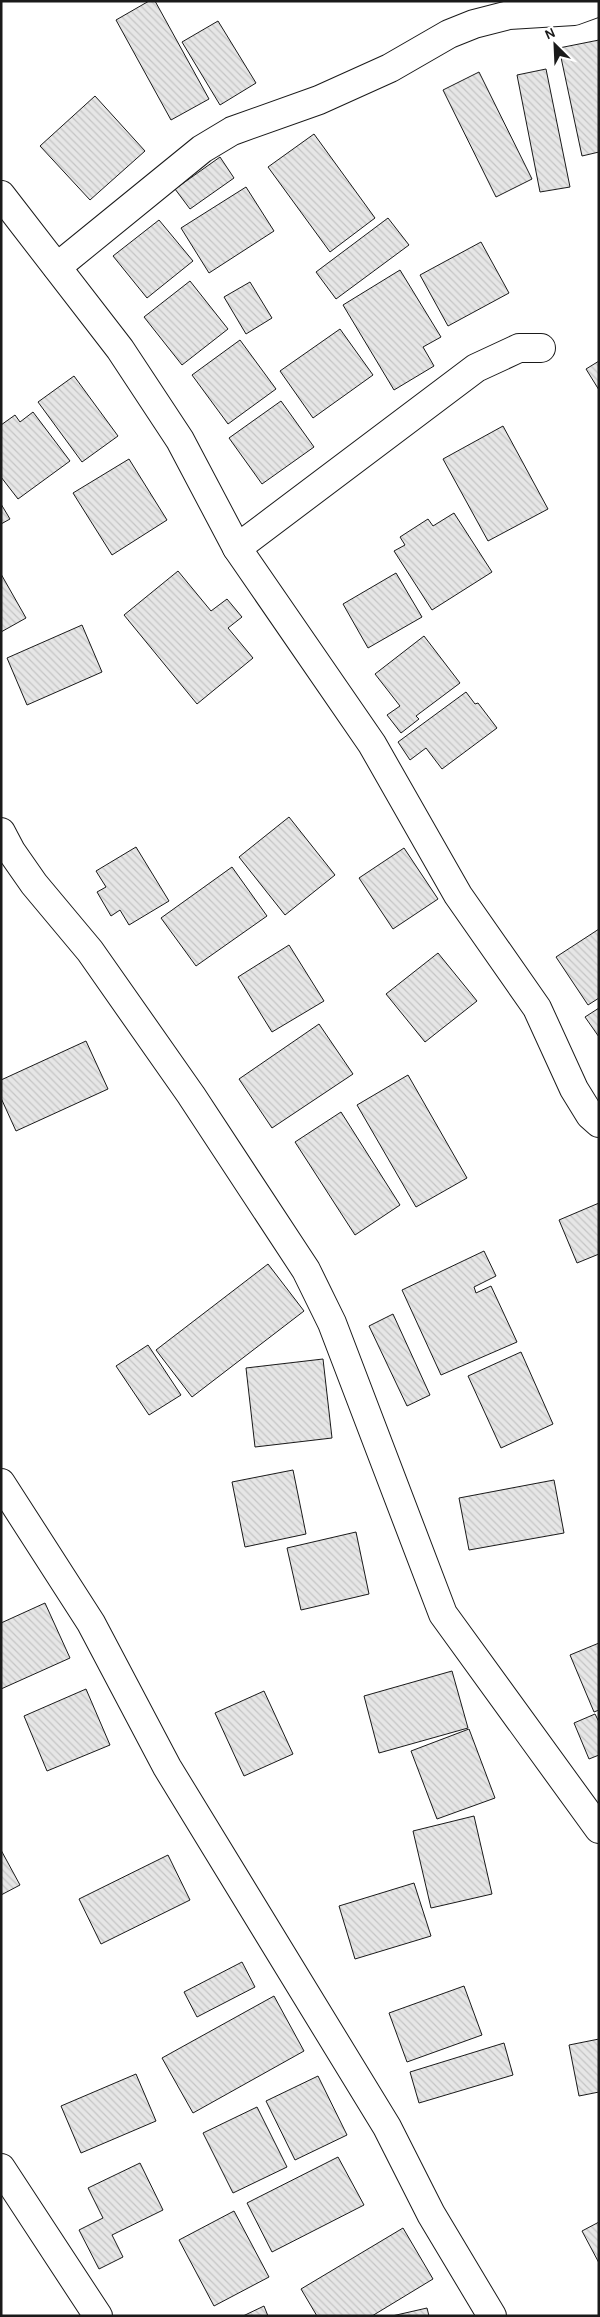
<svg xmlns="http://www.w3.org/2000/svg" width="600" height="2317" font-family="Karla,sans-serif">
	<defs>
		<pattern id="building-back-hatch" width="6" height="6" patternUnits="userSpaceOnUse" patternTransform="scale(1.25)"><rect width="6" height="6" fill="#e6e6e6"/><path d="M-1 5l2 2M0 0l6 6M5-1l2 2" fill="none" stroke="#c5c5c5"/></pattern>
	</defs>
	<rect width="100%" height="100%" fill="#fff"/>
	<!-- building -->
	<g fill="url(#building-back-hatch)" stroke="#1a1a1a">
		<path d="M149 1H155L209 99 171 120 116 20Z"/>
		<path d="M218 21 256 83 220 105 182 42Z"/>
		<path d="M599 40V152L582 156 559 48Z"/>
		<path d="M546 69 570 187 540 192 517 75Z"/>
		<path d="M479 72 532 179 496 197 443 90Z"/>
		<path d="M95 96 145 151 90 200 40 146Z"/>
		<path d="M314 134 375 218 330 252 268 167Z"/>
		<path d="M220 157 234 178 190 209 175 189Z"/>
		<path d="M246 187 274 231 209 273 181 228Z"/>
		<path d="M388 218 409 245 336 299 316 272Z"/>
		<path d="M159 220 193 261 147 298 113 256Z"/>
		<path d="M481 242 509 293 448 326 420 275Z"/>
		<path d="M400 270 441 337 423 347 434 366 394 390 343 305Z"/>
		<path d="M190 281 228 329 182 365 144 317Z"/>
		<path d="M250 282 272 318 246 334 224 297Z"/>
		<path d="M340 329 373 375 313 418 280 371Z"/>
		<path d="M240 340 276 389 228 424 192 375Z"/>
		<path d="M599 361V390L586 369Z"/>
		<path d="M74 376 118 436 82 462 38 402Z"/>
		<path d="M281 401 314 447 262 484 229 438Z"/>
		<path d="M33 412 70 461 18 499 1 477V425L15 415 20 422Z"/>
		<path d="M503 426 548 509 488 541 443 459Z"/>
		<path d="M129 459 167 520 112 555 73 493Z"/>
		<path d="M1 504 10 519 1 524Z"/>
		<path d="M454 513 492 572 432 610 394 551 405 545 400 537 428 519 433 526Z"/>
		<path d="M178 571 211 611 227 599 242 617 228 628 253 658 197 704 124 615Z"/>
		<path d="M396 573 422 617 368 648 343 604Z"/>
		<path d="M1 574 26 618 1 632Z"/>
		<path d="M82 625 102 672 27 705 7 658Z"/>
		<path d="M424 636 460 683 416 716 419 719 401 733 387 715 400 706 375 674Z"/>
		<path d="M466 692 475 704 478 703 497 728 442 769 426 748 410 760 398 742Z"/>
		<path d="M289 817 335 875 285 915 239 857Z"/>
		<path d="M136 847 169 901 129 925 120 910 111 916 97 892 106 887 96 871Z"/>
		<path d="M404 848 438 899 393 929 359 878Z"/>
		<path d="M232 867 267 916 196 966 161 918Z"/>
		<path d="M599 929V998L588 1005 556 957Z"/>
		<path d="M289 945 324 1001 272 1032 238 977Z"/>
		<path d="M438 953 477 1001 425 1042 386 994Z"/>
		<path d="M599 1008V1037L585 1017Z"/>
		<path d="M319 1024 353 1074 272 1128 239 1079Z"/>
		<path d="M86 1041 108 1089 16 1131 1 1098V1080Z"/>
		<path d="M408 1075 467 1178 416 1207 357 1105Z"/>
		<path d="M341 1112 400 1205 355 1235 295 1142Z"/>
		<path d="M599 1203V1254L577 1263 559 1220Z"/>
		<path d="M484 1251 496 1276 474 1287 476 1293 491 1286 517 1342 441 1375 402 1290Z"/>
		<path d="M268 1264 304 1311 192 1397 156 1350Z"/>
		<path d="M393 1314 430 1395 407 1406 369 1326Z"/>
		<path d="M148 1345 181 1395 149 1415 116 1366Z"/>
		<path d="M521 1352 553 1424 501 1448 468 1376Z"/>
		<path d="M323 1359 332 1438 255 1447 246 1368Z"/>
		<path d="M293 1470 306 1534 245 1547 232 1482Z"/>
		<path d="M554 1480 564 1533 469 1550 459 1498Z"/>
		<path d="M356 1532 369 1594 301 1610 287 1548Z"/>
		<path d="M45 1603 70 1658 1 1689V1623Z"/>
		<path d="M599 1643V1710L594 1712 570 1655Z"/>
		<path d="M452 1671 468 1728 379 1753 364 1696Z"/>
		<path d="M86 1689 110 1745 47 1771 24 1716Z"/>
		<path d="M264 1691 293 1754 244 1776 215 1713Z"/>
		<path d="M595 1714 599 1722V1755L589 1759 574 1723Z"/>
		<path d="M469 1729 495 1798 437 1819 411 1751Z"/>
		<path d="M474 1816 492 1894 431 1908 413 1831Z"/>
		<path d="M1 1850 20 1885 1 1895Z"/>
		<path d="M168 1855 190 1900 101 1944 79 1899Z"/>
		<path d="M414 1883 431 1936 355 1959 339 1906Z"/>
		<path d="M242 1962 255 1987 197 2017 184 1992Z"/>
		<path d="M464 1986 482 2035 407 2062 389 2013Z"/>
		<path d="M274 1996 304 2051 193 2113 162 2058Z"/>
		<path d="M599 2039V2092L579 2096 569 2045Z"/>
		<path d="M504 2043 513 2075 419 2103 410 2072Z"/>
		<path d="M136 2074 156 2121 81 2153 61 2106Z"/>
		<path d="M318 2076 347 2135 295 2160 266 2101Z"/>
		<path d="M257 2107 287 2167 233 2193 203 2133Z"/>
		<path d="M338 2157 364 2205 272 2252 247 2203Z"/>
		<path d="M140 2163 163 2210 112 2235 123 2257 99 2269 79 2230 103 2218 88 2188Z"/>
		<path d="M234 2211 269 2277 214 2306 179 2240Z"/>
		<path d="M599 2222V2263L582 2231Z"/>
		<path d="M403 2228 433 2279 372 2316H317L301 2289Z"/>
		<path d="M264 2306 268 2316H243Z"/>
		<path d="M427 2308 429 2316H392Z"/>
	</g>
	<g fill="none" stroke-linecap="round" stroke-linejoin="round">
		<defs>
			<g id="minor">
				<path d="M1 195 120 349 180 440 237 548 372 744 458 895 537 1008 574 1089 590 1115 599 1123"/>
				<path d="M57 267 202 149 232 131 319 100 390 68 449 34 474 24 509 15 574 11 599 2"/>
				<path d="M237 548 476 368 519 348H541"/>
				<path d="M1 832 11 851 34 884 90 951 191 1095 306 1270 332 1323 443 1614 599 1829"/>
				<path d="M1 1483 91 1623 167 1767 387 2127 431 2214 492 2316"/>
				<path d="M1 2168 98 2316"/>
			</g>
		</defs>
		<!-- minor casing -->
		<use href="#minor" stroke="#1a1a1a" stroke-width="30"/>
		<!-- minor -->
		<use href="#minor" stroke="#fff" stroke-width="28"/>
	</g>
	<!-- border -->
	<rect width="600" height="2317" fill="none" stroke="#1a1a1a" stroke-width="5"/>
	<!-- north arrow -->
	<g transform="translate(555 45) rotate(336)" stroke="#ffffff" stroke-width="4" paint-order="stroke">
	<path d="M0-4L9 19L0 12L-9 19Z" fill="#1a1a1a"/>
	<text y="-8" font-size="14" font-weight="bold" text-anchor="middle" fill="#1a1a1a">N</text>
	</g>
</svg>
